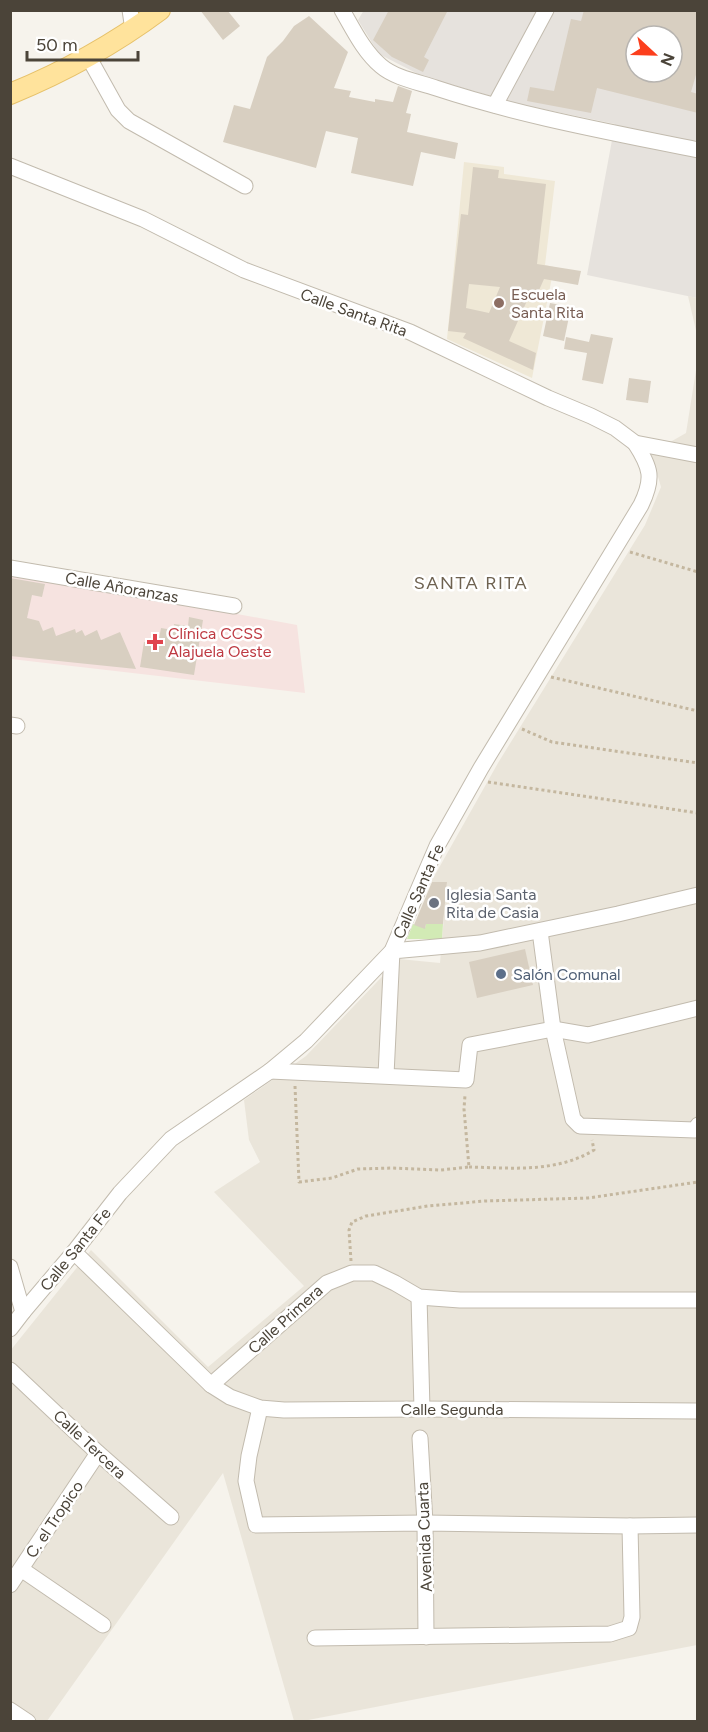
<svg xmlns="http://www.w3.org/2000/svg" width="708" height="1732" font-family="Figtree,sans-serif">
	<rect width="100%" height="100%" fill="#f6f3ec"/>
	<!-- residential -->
	<g fill="#eae5da">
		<path d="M688 296 697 298V335Z"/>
		<path d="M697 364V1645L303 1721H294L223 1473 47 1721H11L10 1351 91 1250 208 1367 304 1286 214 1192 260 1162 249 1140 244 1100 306 1056 399 959 440 963 447 882H431L498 763 645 525 661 487 651 453 686 433Z"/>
	</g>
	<!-- industrial -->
	<path fill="#e6e2dd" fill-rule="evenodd" d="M364 10 697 11V298L587 275 615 124 514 103 422 76 379 54 358 20ZM636 36H672V72H636Z"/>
	<!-- education -->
	<path fill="#efe8d6" d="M464 162 504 167V174L555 181 545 265 554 267 532 378 447 339Z"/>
	<!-- medical -->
	<path fill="#f6e3e0" d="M10 572 297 625 305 693 11 659Z"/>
	<!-- green -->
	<path fill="#d2eab5" d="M413 924 425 928 426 924H443L442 939H407Z"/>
	<!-- building -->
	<g fill="#d8cfc1" fill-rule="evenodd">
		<path d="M200 10H227L240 26 223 40Z"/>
		<path d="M389 10H448L424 57 429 60 423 72 392 57 373 40Z"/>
		<path d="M584 10H698V68L691 92 698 94V113L597 88 591 113 527 101 530 87 554 91 571 19 581 21ZM636 36H672V72H636Z"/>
		<path d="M309 16 348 52 334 88 351 91 349 97 375 102V99L393 102 398 86 412 91 406 113 411 114 407 132 458 143 455 159 421 152 413 186 351 173 358 138 326 131 316 168 223 142 234 105 250 109 267 57 283 41 294 26Z"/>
		<path d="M473 167 499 170 498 178 546 184 537 264 581 271 578 285 544 279 536 297 530 294 509 341 536 353 533 370 463 338 466 333 448 331 461 214 468 215ZM469 284 500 287 489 313 466 308Z"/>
		<path d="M550 303 571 307 564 341 543 336Z"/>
		<path d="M591 334 613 338 603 384 582 380 587 353 564 349 566 337 589 342Z"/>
		<path d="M629 378 651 381 648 403 626 400Z"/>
		<path d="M10 578 45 584 42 597 32 595 27 618 39 621 43 631 53 627 56 636 75 629 76 633 82 630 85 636 97 630 101 640 120 632 136 669 10 656Z"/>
		<path d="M189 617 203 620 194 675 140 667 144 642 158 644 161 628 173 630 174 624 188 626Z"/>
		<path d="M432 882H447L443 924H426L425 929 414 925Z"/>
		<path d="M525 949 533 985 477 998 469 962Z"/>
	</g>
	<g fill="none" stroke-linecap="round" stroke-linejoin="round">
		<defs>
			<g id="minor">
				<path d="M130 10 133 30"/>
				<path d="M342 10C353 29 364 52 381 66 395 78 418 82 436 88 521 116 610 132 698 150"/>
				<path d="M89 58 118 110 129 121 245 186"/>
				<path d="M495 105 546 10"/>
				<path d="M10 166 143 219 244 270 410 332 548 398 591 416 615 428 635 443 698 455"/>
				<path d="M10 568 234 606"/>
				<path d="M10 725 17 726"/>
				<path d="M540 931 553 1029 573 1119 580 1126 695 1130 698 1125"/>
				<path d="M270 1071 466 1080 470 1045 553 1029 588 1035 698 1008"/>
				<path d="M386 1075 392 951 480 943 618 914 698 895"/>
				<path d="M74 1252 211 1385 327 1283 352 1273H374L395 1283 419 1297 460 1300H698"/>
				<path d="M10 1267 23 1312 10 1329"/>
				<path d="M419 1297 422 1409"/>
				<path d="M23 1312 74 1252 120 1193 171 1139 270 1071 306 1041 392 951 437 846 481 768 641 505C654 478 651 468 635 443"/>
				<path d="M10 1370 98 1453 171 1517"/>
				<path d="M211 1385 230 1397 260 1408 284 1410 422 1409 698 1411"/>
				<path d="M260 1408 249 1456 246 1481 256 1525 425 1523 630 1526 698 1525"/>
				<path d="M420 1438 425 1523 426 1637"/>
				<path d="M21 1569 103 1625"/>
				<path d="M10 1585 98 1453"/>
				<path d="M315 1638 610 1634 629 1628 632 1617 630 1526"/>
				<path d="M10 1710 28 1722"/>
			</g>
			<path id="major" d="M10 94C64 72 113 45 160 10"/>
		</defs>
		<!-- minor casing -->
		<use href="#minor" stroke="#c2bbae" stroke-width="17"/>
		<!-- major casing -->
		<use href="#major" stroke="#e6c16a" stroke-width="22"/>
		<!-- path -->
		<g stroke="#c4b79f" stroke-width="3" stroke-dasharray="3 3" stroke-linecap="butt">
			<path d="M630 552 698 572"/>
			<path d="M551 677 698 711"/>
			<path d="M522 729 552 742 698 763"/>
			<path d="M488 782 698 813"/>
			<path d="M295 1086 299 1182 332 1178 358 1169 392 1168 441 1170 469 1167 464 1109 465 1095"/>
			<path d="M469 1167C512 1168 556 1173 594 1150L592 1140"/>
			<path d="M351 1261 349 1230 352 1222 366 1216 428 1206 485 1201 588 1198 698 1182"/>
		</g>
		<!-- minor -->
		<use href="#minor" stroke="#fff" stroke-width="15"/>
		<!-- major -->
		<use href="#major" stroke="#ffe39c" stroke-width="20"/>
	</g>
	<!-- markers -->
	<circle fill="#8d6e63" stroke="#fff" stroke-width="2" cx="499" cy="303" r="6"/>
	<path fill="#e0444e" stroke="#fff" stroke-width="2" d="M152 633h6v6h6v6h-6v6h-6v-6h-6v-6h6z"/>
	<circle fill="#6b7280" stroke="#fff" stroke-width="2" cx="434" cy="903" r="6"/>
	<circle fill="#5c6f8a" stroke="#fff" stroke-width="2" cx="501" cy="974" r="6"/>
	<g text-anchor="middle" stroke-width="5" stroke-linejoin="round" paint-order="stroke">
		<!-- education labels -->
		<g font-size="16" fill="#785e54" stroke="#fff" text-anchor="start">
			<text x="511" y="300">Escuela<tspan x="511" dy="18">Santa Rita</tspan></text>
		</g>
		<!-- street labels -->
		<g font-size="16" fill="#4b4439" stroke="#fff">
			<text transform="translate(354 312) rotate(20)" y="6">Calle Santa Rita</text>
			<text transform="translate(122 587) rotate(10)" y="6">Calle Añoranzas</text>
			<text transform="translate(418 891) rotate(-66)" y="6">Calle Santa Fe</text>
			<text transform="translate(75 1249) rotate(-51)" y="6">Calle Santa Fe</text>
			<text transform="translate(285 1319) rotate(-42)" y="6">Calle Primera</text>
			<text x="452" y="1415">Calle Segunda</text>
			<text transform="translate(90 1444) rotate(43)" y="6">Calle Tercera</text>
			<text transform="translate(54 1519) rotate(-56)" y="6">C. el Tropico</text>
			<text transform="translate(424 1537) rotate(-92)" y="6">Avenida Cuarta</text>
		</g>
		<!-- health labels -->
		<g font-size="16" fill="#be3a42" stroke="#fff" text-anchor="start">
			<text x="168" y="639">Clínica CCSS<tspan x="168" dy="18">Alajuela Oeste</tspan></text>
		</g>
		<!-- worship labels -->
		<g font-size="16" fill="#5b616d" stroke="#fff" text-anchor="start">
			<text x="446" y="900">Iglesia Santa<tspan x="446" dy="18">Rita de Casia</tspan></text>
		</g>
		<!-- service labels -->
		<g font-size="16" fill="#4e5e75" stroke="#fff" text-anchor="start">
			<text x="513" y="980">Salón Comunal</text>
		</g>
		<!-- neighbourhood labels -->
		<g font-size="18" letter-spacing="1.5" fill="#6e6250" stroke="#fff">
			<text x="471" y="589">SANTA RITA</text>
		</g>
	</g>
	<!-- border -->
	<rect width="708" height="1732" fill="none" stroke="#4b4439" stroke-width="24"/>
	<!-- north arrow -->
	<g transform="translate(654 54) rotate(112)"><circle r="28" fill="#ffffff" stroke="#b7b4b0" stroke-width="1.5"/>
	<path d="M0-4.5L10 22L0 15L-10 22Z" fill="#fc3f1d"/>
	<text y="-9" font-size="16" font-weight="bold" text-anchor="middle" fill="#4b4439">N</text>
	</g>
	<!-- scale -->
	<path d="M27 51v9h111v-9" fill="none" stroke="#4b4439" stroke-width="3"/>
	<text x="36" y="51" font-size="18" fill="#4b4439" stroke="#ffffff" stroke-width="4.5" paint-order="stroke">50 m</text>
</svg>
